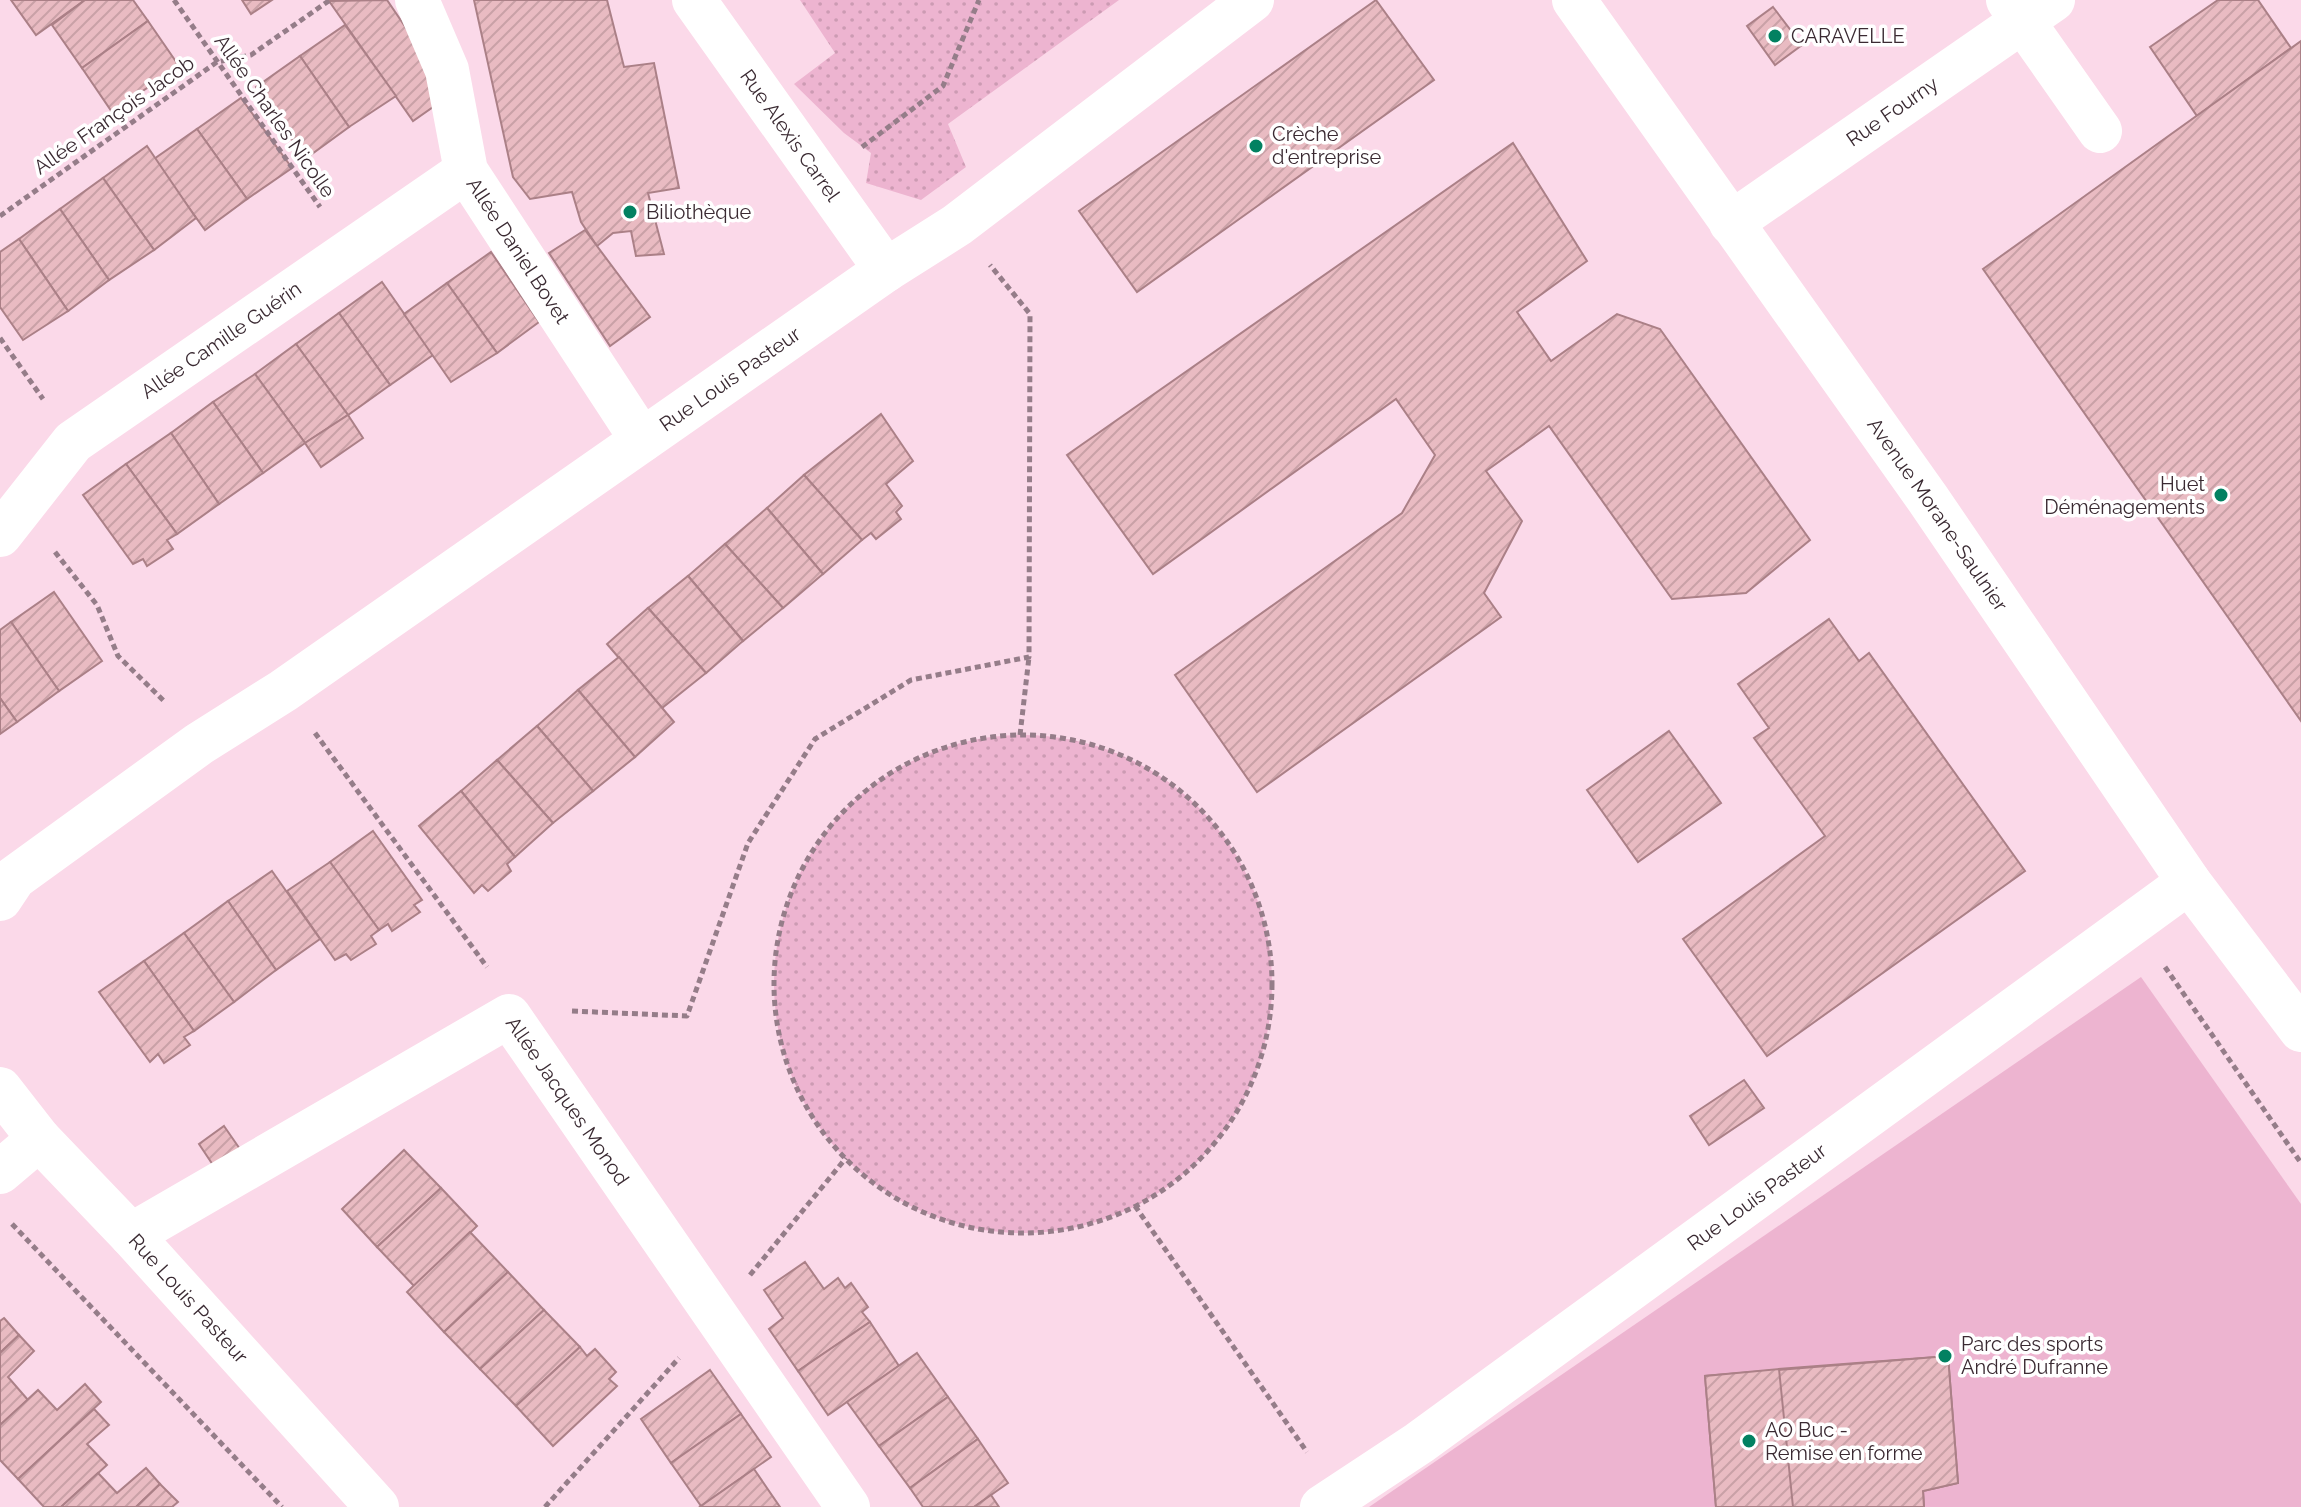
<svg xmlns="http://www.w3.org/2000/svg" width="2301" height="1507" font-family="Raleway,sans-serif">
	<defs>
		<pattern id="park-dots" width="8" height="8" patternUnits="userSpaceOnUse" patternTransform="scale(2)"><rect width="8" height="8" fill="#edb4d0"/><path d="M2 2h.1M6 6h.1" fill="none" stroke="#cc9bb3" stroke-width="1.8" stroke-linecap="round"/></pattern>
		<pattern id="building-hatch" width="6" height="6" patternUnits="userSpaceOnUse" patternTransform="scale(2)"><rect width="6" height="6" fill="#e9bbc2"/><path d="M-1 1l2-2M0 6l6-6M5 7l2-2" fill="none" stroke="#c9a1a7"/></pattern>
	</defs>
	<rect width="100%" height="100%" fill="#fbd9e9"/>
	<!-- park -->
	<g fill="url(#park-dots)">
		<path d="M800 0H1119L948 124 966 167 921 200 866 183 871 153 844 133 794 84 835 53Z"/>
		<circle cx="1023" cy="984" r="249"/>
	</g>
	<!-- pitch -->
	<path fill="#edb4d0" d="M2141 977 2301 1204V1507H1369Z"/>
	<!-- building -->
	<g fill="url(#building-hatch)" stroke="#ab8087" stroke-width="2">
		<path d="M11 0H85L36 35Z"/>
		<path d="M85 0H133L148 21 82 68 52 25Z"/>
		<path d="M242 0H272L251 14Z"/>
		<path d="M387 0 425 56 433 107 413 121 329 1Z"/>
		<path d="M474 0H607L624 67 654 63 679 188 648 193 664 254 636 256 631 231 613 233 597 246 581 222 572 192 530 199 513 177Z"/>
		<path d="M1376 0 1434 80 1137 292 1079 211Z"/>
		<path d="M2218 0H2258L2291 48 2197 116 2150 47Z"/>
		<path d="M1773 7 1802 45 1775 65 1747 26Z"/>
		<path d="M148 21 179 66 112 112 82 68Z"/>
		<path d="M345 25 396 96 349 127 300 56Z"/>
		<path d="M2301 41V721L1983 269Z"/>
		<path d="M300 56 349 127 305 159 256 87Z"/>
		<path d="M241 98 292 168 247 199 197 129Z"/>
		<path d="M197 129 247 199 205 230 154 159Z"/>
		<path d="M1513 143 1587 261 1517 312 1551 361 1617 314 1660 329 1810 540 1746 593 1672 599 1549 426 1486 471 1522 521 1484 593 1501 617 1257 792 1175 675 1402 513 1435 455 1396 399 1153 574 1067 455Z"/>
		<path d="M147 146 196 218 154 250 103 178Z"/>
		<path d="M103 178 154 250 109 280 60 209Z"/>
		<path d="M60 209 109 280 68 311 19 239Z"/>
		<path d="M585 230 650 317 610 346 549 253Z"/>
		<path d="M19 239 68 311 23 340 0 307V252Z"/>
		<path d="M491 252 539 322 497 353 447 283Z"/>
		<path d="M382 282 433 355 390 385 339 313Z"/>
		<path d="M447 283 497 353 451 382 404 314Z"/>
		<path d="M339 313 390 385 348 415 296 344Z"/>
		<path d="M296 344 348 415 305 443 255 374Z"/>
		<path d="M255 374 305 443 263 473 213 402Z"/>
		<path d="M213 402 263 473 219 504 171 433Z"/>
		<path d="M881 414 913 461 886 484 902 506 896 512 901 519 876 539 871 533 862 540 804 475Z"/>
		<path d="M348 415 363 438 321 467 305 443Z"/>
		<path d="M171 433 219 504 177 534 126 464Z"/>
		<path d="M126 464 177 534 167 540 173 549 147 566 143 559 133 564 83 495Z"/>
		<path d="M804 475 862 540 823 574 767 508Z"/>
		<path d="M767 508 823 574 783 608 725 544Z"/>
		<path d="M725 544 783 608 743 641 688 576Z"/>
		<path d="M688 576 743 641 706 673 648 608Z"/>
		<path d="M54 592 102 661 59 691 11 622Z"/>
		<path d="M648 608 706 673 662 708 607 644Z"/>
		<path d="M1829 619 1859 661 1869 653 2025 871 1767 1056 1683 939 1825 836 1754 738 1769 728 1738 684Z"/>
		<path d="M11 622 59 691 17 722 0 698V630Z"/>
		<path d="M619 657 674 722 635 757 578 690Z"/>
		<path d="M578 690 635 757 593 791 537 726Z"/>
		<path d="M0 698 17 722 0 734Z"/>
		<path d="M537 726 593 791 553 823 497 760Z"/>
		<path d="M1669 731 1721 803 1638 862 1587 790Z"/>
		<path d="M497 760 553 823 515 857 461 791Z"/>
		<path d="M461 791 515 857 507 864 511 871 488 891 482 885 474 893 419 826Z"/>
		<path d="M373 831 422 900 414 905 420 912 392 931 388 924 379 930 330 862Z"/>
		<path d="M330 862 379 930 371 936 376 944 351 960 346 954 335 960 287 891Z"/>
		<path d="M272 871 320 939 276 970 228 901Z"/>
		<path d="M228 901 276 970 234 1002 184 933Z"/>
		<path d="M184 933 234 1002 194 1031 144 961Z"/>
		<path d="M144 961 194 1031 184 1037 190 1045 164 1063 158 1054 150 1062 99 992Z"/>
		<path d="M1744 1080 1764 1108 1709 1145 1690 1116Z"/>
		<path d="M224 1126 242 1152 217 1171 199 1144Z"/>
		<path d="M404 1150 441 1188 377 1247 342 1209Z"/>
		<path d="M441 1188 477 1226 415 1287 377 1247Z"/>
		<path d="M470 1232 508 1272 444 1332 407 1292Z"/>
		<path d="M805 1262 824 1289 838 1278 845 1288 851 1283 868 1307 862 1312 870 1322 798 1371 769 1329 783 1318 764 1290Z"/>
		<path d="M508 1272 544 1310 480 1369 444 1332Z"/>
		<path d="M544 1310 580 1347 516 1406 480 1369Z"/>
		<path d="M4 1318 19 1335 0 1353V1321Z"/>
		<path d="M870 1322 899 1366 828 1415 798 1371Z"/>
		<path d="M19 1335 34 1351 8 1377 28 1400 0 1425V1353Z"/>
		<path d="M580 1347 587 1356 595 1349 616 1372 609 1379 617 1386 553 1446 516 1406Z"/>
		<path d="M917 1353 948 1397 879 1446 847 1402Z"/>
		<path d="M1948 1356 1958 1483 1923 1491 1924 1507H1793L1779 1369Z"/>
		<path d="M1948 1356 1958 1483 1923 1491 1924 1507H1716L1705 1376Z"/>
		<path d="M1779 1369 1793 1507H1716L1705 1376Z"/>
		<path d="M710 1370 741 1414 671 1463 641 1419Z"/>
		<path d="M85 1384 101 1402 18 1479 0 1460V1425L38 1390 57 1410Z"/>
		<path d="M948 1397 978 1439 910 1488 879 1446Z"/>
		<path d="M94 1409 109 1425 87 1444 107 1465 61 1507H44L18 1479Z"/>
		<path d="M741 1414 771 1457 701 1506 671 1463Z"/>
		<path d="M978 1439 1008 1483 974 1507H923L910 1488Z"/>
		<path d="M146 1468 160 1484 136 1507H61L98 1473 117 1493Z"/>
		<path d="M754 1469 780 1507H699L701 1506Z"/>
		<path d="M160 1484 178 1502 172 1507H136Z"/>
		<path d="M991 1495 999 1507H974Z"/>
	</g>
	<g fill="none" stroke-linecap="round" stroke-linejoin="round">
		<!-- path -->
		<g stroke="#957d89" stroke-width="5" stroke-dasharray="6 4" stroke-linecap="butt">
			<path d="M174 0 320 207"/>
			<path d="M862 147 943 86 979 0"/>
			<path d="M0 216 217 62 251 55 330 0"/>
			<path d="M0 338 43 399"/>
			<path d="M55 552 97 605 118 656 166 703"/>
			<path d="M315 733 487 967"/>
			<path d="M1020 735 1029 657"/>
			<circle cx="1023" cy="984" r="249"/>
			<path d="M2165 967 2301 1163"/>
			<path d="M572 1011 687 1016 748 843 815 739 911 680 1029 657 1030 314 990 265"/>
			<path d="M1135 1206 1307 1452"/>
			<path d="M12 1224 282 1507"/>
			<path d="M750 1275 846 1158"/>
			<path d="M545 1507 679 1358"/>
		</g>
		<!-- minor -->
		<g stroke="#fff" stroke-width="44">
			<path id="s1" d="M417 0 447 70 466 171 642 440"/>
			<path id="s2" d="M694 0 886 270"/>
			<path id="s3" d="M1574 0 1928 499 2189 882 2301 1030"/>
			<path d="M2008 0 2100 131"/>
			<path id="s4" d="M1731 223 2053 0"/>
			<path id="s5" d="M0 535 73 442 466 171"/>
			<path id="s6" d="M0 899 14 878 199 744 283 691 886 270 957 225 1252 0"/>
			<path id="s7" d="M0 1089 39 1139 131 1235 377 1507"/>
			<path d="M0 1172 39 1139"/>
			<path id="s8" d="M131 1235 509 1016 848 1507"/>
			<path id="s9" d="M1322 1507 1419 1443 2189 882"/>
		</g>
	</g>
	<!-- markers -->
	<g fill="#028161" stroke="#fff" stroke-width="3">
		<circle cx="1775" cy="36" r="8"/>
		<circle cx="1256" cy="146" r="8"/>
		<circle cx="630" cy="212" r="8"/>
		<circle cx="2221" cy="495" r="8"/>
		<circle cx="1945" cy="1356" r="8"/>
		<circle cx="1749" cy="1441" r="8"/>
	</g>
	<g text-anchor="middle" stroke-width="7" stroke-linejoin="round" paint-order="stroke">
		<!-- poi labels -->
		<g font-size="20" fill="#3a2a32" stroke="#fff" text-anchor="start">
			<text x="1791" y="43">CARAVELLE</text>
			<text x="1272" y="141">Crèche<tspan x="1272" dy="23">d'entreprise</tspan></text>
			<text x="646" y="219">Biliothèque</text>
			<text x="2205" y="491" text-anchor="end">Huet<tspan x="2205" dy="23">Déménagements</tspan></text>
			<text x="1961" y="1351">Parc des sports<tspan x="1961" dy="23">André Dufranne</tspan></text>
			<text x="1765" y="1437">AO Buc -<tspan x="1765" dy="23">Remise en forme</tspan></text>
		</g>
		<!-- street labels -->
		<g font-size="20" fill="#3a2a32" stroke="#fff">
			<text dy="7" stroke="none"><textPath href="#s4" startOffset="196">Rue Fourny</textPath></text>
			<text transform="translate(114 115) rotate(-35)" y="7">Allée François Jacob</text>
			<text transform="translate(275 116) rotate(55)" y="7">Allée Charles Nicolle</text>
			<text dy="7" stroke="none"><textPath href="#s2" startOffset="166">Rue Alexis Carrel</textPath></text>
			<text dy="7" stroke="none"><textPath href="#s1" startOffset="274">Allée Daniel Bovet</textPath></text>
			<text dy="7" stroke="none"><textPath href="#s5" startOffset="298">Allée Camille Guérin</textPath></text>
			<text dy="7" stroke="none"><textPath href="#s6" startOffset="898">Rue Louis Pasteur</textPath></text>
			<text dy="7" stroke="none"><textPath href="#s3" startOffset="630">Avenue Morane-Saulnier</textPath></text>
			<text dy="7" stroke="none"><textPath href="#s8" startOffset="540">Allée Jacques Monod</textPath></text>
			<text dy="7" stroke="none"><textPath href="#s9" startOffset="534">Rue Louis Pasteur</textPath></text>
			<text dy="7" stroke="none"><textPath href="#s7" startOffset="282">Rue Louis Pasteur</textPath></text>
		</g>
	</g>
</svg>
